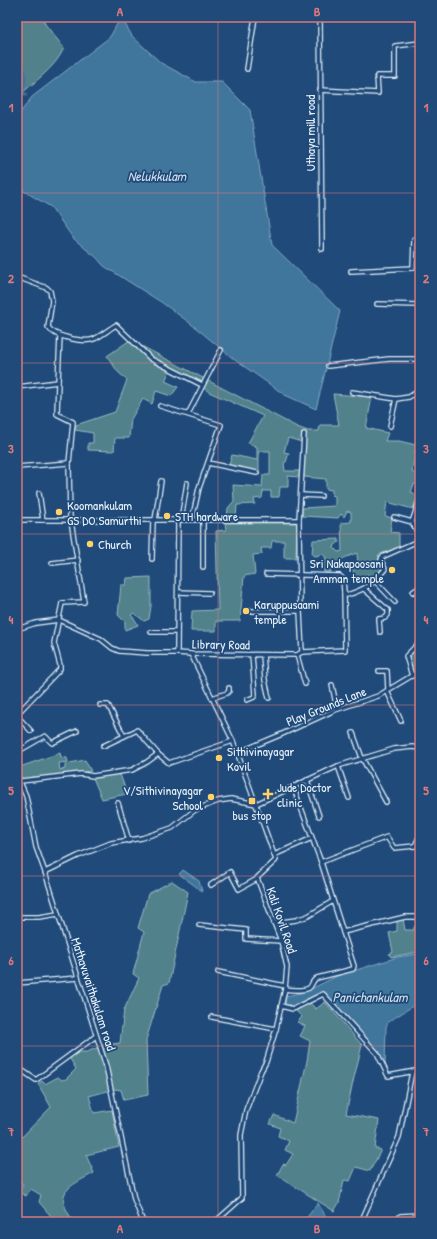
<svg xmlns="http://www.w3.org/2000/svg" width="437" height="1239" font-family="'Patrick Hand',sans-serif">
	<rect width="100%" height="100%" fill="#1f4a7a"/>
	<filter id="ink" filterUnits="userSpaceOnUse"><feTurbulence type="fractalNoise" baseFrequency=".025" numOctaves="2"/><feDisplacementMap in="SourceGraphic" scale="8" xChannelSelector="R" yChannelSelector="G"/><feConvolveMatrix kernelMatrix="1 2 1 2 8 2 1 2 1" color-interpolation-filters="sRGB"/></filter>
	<g filter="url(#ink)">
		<!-- green -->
		<g fill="#51818b" stroke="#9cb9c2">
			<path d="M17 17H43L45 24 64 48C55 69 33 82 17 98Z"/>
			<path d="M130 340 297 427 308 431H319L320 425H339L333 394 372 397 366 428 388 433 385 441H399L416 445 412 472 420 476V485L414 484 411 492 418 495 413 509 387 502 385 516 392 518 390 532 399 533V547L378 555 383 568 374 579 369 574 356 580 352 568 358 566 357 553 344 558 339 561 337 567 331 568V572H324L323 562 326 557 322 554 316 556 312 555 313 540 339 539V542L335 545 334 548 338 552 342 551 341 523 351 522V512L347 511 344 517 341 514 338 518 302 516V508L335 506V496L332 495V490L326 489V479L304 477 305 443 288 438 284 452 289 453 286 462 284 463 285 471H300L299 477 288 476V487H280L279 497H271V491H263L262 498 254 499 255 504 237 505 236 518H227L228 508 234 501 233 485 262 487 263 475H270V451H259V472L229 465 232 455 257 460V447L248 443 263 416 209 392 185 374 145 356 153 362 170 370 165 381 178 387 171 396 156 391 152 404 143 399 131 419 129 438H115L114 451 88 450V443H93V433L75 430 76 425 115 412 127 380 118 372 107 356Z"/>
			<path d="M225 523H297L296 558H284V541H272L271 548H261L262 554 253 555 255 574 244 576 240 621H216V631H191L192 611 218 610 216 531 226 530Z"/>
			<path d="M151 577V606L149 619 144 621 134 613 131 615 136 621 138 625 125 630V622L118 615 121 585H126L127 578Z"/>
			<path d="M420 645V672L416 671 413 673 409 657Z"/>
			<path d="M60 753 61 757 67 758 68 762 59 763 60 770 65 769V764L85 760 91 771 27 779H22L17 768Z"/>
			<path d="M120 774 127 794 102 799 93 778Z"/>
			<path d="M172 881 188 892 169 983 163 985 146 1040 148 1095 124 1100 121 1090 115 1089 89 1096 94 1113 112 1110 119 1147 86 1155 94 1173C68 1187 52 1192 74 1222H56L39 1202 41 1195 31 1189 26 1196 19 1192 23 1184 17 1179V1142L51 1107 38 1084 42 1081 45 1084 58 1077 62 1080 66 1079 76 1069 69 1057 77 1052H87L104 1045 120 1043 124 1010 139 978 133 974 144 932 138 928 148 894Z"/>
			<path d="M403 919 405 930H414V927L420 926V982L418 952 391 957 389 954 393 952 389 933 397 931V921Z"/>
			<path d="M325 1002 362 1045 352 1086 346 1114 379 1120 375 1148 381 1150 370 1171 356 1167 350 1181 344 1180 339 1203 334 1211 277 1175 283 1164 286 1165 293 1154 285 1150 289 1141 278 1136 280 1128 270 1124 274 1115 293 1123 307 1061 310 1041 300 1036 305 1026 297 1022 302 1017 295 1010 310 1003 316 1009Z"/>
		</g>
		<!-- water -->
		<g fill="#3f759c" stroke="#83a7c1">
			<path d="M121 17 132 36 161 63 196 82H222L250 110 272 245 340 311 316 409 285 395 235 360 190 323 161 302 104 266 96 257 87 250 73 238 51 207 17 187V117L32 97 110 37Z"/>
			<path d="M183 870 199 881 202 891 179 874Z"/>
			<path d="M418 954V991L416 1004 388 1022 386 1027 385 1066 378 1051 325 992 292 1006 285 1004 286 996 305 992 337 976 398 957Z"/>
			<path d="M318 1203 329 1222H303L305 1220Z"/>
		</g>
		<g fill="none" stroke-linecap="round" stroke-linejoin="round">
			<!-- canal -->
			<g stroke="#3f759c" stroke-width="3">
				<path d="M17 56C24 64 26 76 24 87L21 89"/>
				<path d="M17 85 26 95"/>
			</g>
			<defs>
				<g id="minor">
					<path d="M320 17 322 249"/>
					<path d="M247 69 255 17"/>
					<path d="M320 90 378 93 377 76H395V46L420 43"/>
					<path d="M351 271 413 268 414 240H420"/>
					<path d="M17 277 47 288 50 291 52 301 48 327C54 337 84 343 94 339 101 336 109 329 116 325L151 359 202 385"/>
					<path d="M377 304 420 305"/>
					<path d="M328 366 389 359H420"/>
					<path d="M58 382 60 336"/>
					<path d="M17 387 58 382 57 414 73 422 69 463 70 521"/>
					<path d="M352 392 396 399 409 397 420 390"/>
					<path d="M160 406 221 425 199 488 192 520"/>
					<path d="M188 414 221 350"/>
					<path d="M390 426 396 399"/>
					<path d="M208 463 257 473"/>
					<path d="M17 467 69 463"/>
					<path d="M39 493 43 520"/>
					<path d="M301 495 321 496"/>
					<path d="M420 499 412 522 420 537"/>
					<path d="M394 517 412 522"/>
					<path d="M17 520H299"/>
					<path d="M155 520 161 481"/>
					<path d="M181 520 187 483"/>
					<path d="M203 520V567"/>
					<path d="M152 559 153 520"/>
					<path d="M52 563 78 560"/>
					<path d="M266 574 340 576 343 579 344 592 347 595C366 589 372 585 385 569L381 560 382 557 420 540"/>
					<path d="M375 581 395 602"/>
					<path d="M364 589 388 610V615L385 618 379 619 380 632"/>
					<path d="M178 592 210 593"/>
					<path d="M413 592 420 587"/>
					<path d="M249 611H300"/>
					<path d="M17 629 36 623 59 620 101 639 112 648 119 651 147 653H177L191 654 297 655 302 652 345 650 344 592"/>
					<path d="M151 632H177"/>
					<path d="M302 652 300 611 299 520 304 434"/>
					<path d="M177 653 178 519"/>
					<path d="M191 654 233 741 276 860 257 878 281 941 287 967 285 989 276 1029 266 1062 261 1071 246 1110 241 1135 242 1198 215 1222"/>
					<path d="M263 655 265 680 269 698"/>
					<path d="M297 655 305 684"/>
					<path d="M379 671H387L388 690"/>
					<path d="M412 676 406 656 420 642"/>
					<path d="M332 685 337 709"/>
					<path d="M387 691 401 721"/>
					<path d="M212 698 227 693 229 691V688"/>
					<path d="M247 700 254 697 255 695 252 655"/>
					<path d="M100 705H108L124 736"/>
					<path d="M17 714 60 669V665L54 643 62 603 84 602 71 521"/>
					<path d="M17 716 31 731"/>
					<path d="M353 733 362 758 386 802"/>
					<path d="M103 746 137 730 158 754"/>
					<path d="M17 752 45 736 52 743 77 731"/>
					<path d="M237 753 280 735 335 710 378 696 418 672 420 673"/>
					<path d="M338 766 349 798"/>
					<path d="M17 775 26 796 36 847 45 872 106 1066 134 1199 143 1222"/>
					<path d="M307 780 319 816"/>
					<path d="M21 781 81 774 93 776 132 770 147 762 158 754 169 763 233 741"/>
					<path d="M293 786 321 862 343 932 405 917H420"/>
					<path d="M118 803 129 841"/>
					<path d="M274 855 312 838"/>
					<path d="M321 862 387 837 394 848 415 846 420 835"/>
					<path d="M45 872 78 856 111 843 142 838 172 828 195 810 218 801 231 799 256 804 338 766 394 749 412 747 420 748"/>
					<path d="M211 885 230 872 239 889 257 879"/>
					<path d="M17 917H39L58 914"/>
					<path d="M274 923 296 920 308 916 333 901"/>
					<path d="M199 925 246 930V939L281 941"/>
					<path d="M218 972 285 986"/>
					<path d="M17 983 78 978"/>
					<path d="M285 989C290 990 304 991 309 988 312 986 312 980 317 978L353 969 354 966 343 932"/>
					<path d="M281 1006 293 1009 323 994 377 1053 388 1076 420 1070"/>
					<path d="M212 1017 276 1029"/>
					<path d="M17 1067 36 1080 96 1036"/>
					<path d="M361 1222 399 1137 412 1072"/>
					<path d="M399 1222 400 1216 420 1215"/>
				</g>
			</defs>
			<!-- minor casing -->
			<use href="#minor" stroke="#e8f1f8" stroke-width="6"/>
			<!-- minor -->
			<use href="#minor" stroke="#1f4a7a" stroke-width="3.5"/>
		</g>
	</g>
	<!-- grid -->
	<path fill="none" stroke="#dd787b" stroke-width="1" stroke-opacity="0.55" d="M218 17V1222M17 193H420M17 363H420M17 534H420M17 705H420M17 876H420M17 1046H420"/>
	<!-- markers -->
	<g fill="#ffd166" stroke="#1f4a7a" stroke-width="1.5">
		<circle cx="59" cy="512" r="4"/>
		<circle cx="167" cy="516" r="4"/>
		<circle cx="90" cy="544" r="4"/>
		<circle cx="392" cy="570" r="4"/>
		<circle cx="246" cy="611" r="4"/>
		<circle cx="219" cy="758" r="4"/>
		<path d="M266 788h4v4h4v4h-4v4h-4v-4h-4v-4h4z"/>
		<circle cx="211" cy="797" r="4"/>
		<rect x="248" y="797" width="8" height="8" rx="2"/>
	</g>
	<g text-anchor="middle" stroke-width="3.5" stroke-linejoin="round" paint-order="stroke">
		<!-- street labels -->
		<g font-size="13" fill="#e8f1f8" stroke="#1f4a7a">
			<text transform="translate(310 133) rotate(-90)" y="5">Uthaya mill road</text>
			<text transform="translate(221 644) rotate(1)" y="5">Library Road</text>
			<text transform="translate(326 706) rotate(-22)" y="5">Play Grounds Lane</text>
			<text transform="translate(282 920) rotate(71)" y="5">Kali Kovil Road</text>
			<text transform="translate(94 994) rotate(72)" y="5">Mathavuvaithakulam road</text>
		</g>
		<!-- poi labels -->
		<g font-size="13" fill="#e8f1f8" stroke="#1f4a7a" text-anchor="start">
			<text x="67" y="510">Koomankulam<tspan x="67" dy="15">GS DO Samurthi</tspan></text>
			<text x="175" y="521">STH hardware</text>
			<text x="98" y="549">Church</text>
			<text x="384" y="568" text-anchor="end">Sri Nakapoosani<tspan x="384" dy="15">Amman temple</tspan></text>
			<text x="254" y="609">Karuppusaami<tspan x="254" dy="15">temple</tspan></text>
			<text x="227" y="756">Sithivinayagar<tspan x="227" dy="15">Kovil</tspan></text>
			<text x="277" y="792">Jude Doctor<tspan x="277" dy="15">clinic</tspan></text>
			<text x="203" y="795" text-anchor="end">V/Sithivinayagar<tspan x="203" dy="15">School</tspan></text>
			<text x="252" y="820" text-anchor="middle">bus stop</text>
		</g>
		<!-- water labels -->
		<g font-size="14" font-style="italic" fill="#cfdeea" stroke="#1f4a7a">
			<text x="157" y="181">Nelukkulam</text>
			<text x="370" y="1002">Panichankulam</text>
		</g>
	</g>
	<!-- margin -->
	<rect width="437" height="1239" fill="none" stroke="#1f4a7a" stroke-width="44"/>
	<rect x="22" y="22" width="393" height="1195" fill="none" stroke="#dd787b" stroke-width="1.5"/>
	<g font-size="13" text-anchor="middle" font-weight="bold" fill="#dd787b">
		<text x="120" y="16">A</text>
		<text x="317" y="16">B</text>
		<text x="11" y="112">1</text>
		<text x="426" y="112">1</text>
		<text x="11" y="283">2</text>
		<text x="426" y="283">2</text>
		<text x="11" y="453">3</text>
		<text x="426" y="453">3</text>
		<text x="11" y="624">4</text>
		<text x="426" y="624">4</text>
		<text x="11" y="795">5</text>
		<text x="426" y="795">5</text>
		<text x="11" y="965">6</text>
		<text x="426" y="965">6</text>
		<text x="11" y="1136">7</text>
		<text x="426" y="1136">7</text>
		<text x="120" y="1233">A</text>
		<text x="317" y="1233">B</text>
	</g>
</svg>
